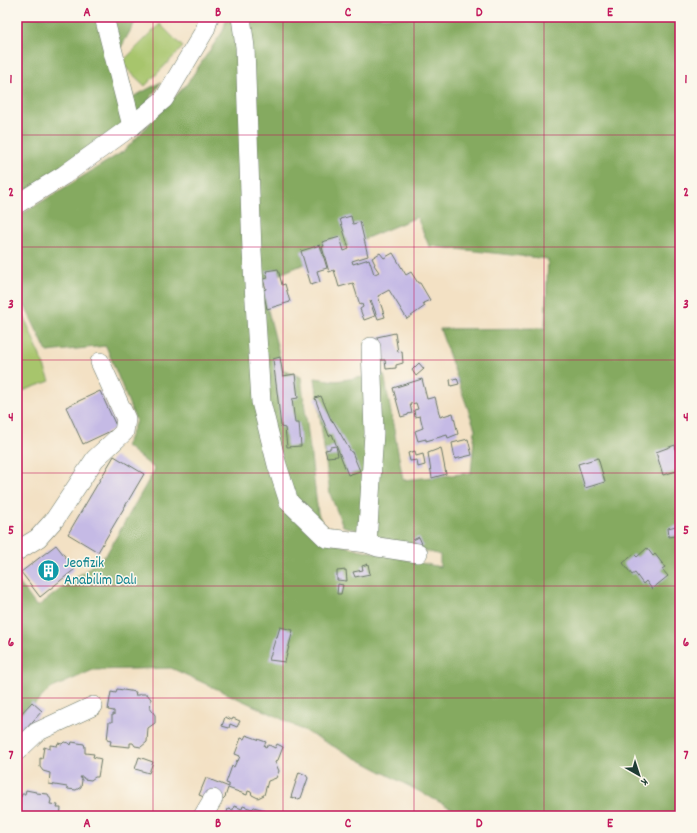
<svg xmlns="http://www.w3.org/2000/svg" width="697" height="833" font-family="Dekko,sans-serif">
	<rect width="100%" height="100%" fill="#fbf7ec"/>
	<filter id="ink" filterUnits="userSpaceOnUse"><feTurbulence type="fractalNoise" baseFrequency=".025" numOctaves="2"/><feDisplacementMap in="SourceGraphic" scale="8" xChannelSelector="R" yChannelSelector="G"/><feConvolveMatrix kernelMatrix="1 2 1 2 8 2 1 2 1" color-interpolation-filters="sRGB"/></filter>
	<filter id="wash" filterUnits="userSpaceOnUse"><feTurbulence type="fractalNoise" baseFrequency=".012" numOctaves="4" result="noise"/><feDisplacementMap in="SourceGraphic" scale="16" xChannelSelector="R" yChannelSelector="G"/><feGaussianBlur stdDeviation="0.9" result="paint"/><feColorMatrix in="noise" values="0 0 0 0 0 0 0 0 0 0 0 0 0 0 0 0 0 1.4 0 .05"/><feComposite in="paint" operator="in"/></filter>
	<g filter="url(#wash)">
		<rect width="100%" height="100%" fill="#f3e1c4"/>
		<!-- green -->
		<g fill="#a7c56c" stroke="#638150">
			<path d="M160 24 183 47 145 86 121 63Z"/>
			<path d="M22 311 50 381 17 393V313Z"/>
		</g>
		<!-- forest -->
		<g fill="#85aa60" stroke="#52744a" fill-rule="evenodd">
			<path d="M17 17H138L119 51 133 97 161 82 134 123 17 199Z"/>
			<path d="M227 17H680V816H466L274 715 171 668 93 670 50 689 17 722V580L37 607 106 555 155 469 126 446 136 421 106 346 47 352 22 300 17 301V217L124 151 186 85 223 31ZM417 217 429 246 548 259 545 328 440 329 475 429 471 473 403 480 384 374 335 381 315 378 330 494 343 526 440 555V567L330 543 318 513 301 377 283 370 261 282Z"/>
		</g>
		<g id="blocks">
			<!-- building -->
			<g fill="#c5bae5">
				<path d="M351 216 353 224 360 222 368 256 352 261 353 264 369 259 374 274H375L379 272 374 265 375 264 372 258 380 253 384 258 393 253 406 275 411 272 418 283H420L430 300 423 303 425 306 407 319 389 290 378 296 385 317 378 319 371 300 370 301 375 316 364 320 360 309 363 307 362 304 360 305 353 283 339 287 334 270 329 272 322 247 324 246 322 242 340 237 344 251 349 249 340 219Z"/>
				<path d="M320 245 327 268 317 271 320 282 311 285 301 251Z"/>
				<path d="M278 269 282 285 285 284 290 302 267 309 263 290 266 289 263 279 268 278 266 271Z"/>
				<path d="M395 333 398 352 402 351 403 363 396 365V368L386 369 385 360H380L377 337Z"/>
				<path d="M280 357 283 376 295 374 298 398 292 399 295 423H299L301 446 287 447 285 428 281 427 278 400 273 359Z"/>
				<path d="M419 363 424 369 416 376 412 370Z"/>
				<path d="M457 378 459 384 451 386 450 380Z"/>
				<path d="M422 379 427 399 435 397 440 417 453 413 458 434 448 438 447 435 426 441V439L418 441 415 431 423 428 420 416 415 417 414 410 418 409 416 403 410 404 412 413 408 414V415L401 417 393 388Z"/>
				<path d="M100 391 117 428 83 444 66 407Z"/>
				<path d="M321 396 332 422 333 421 351 452H352L360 471 348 475 332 434 329 436 320 412 315 398Z"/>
				<path d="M468 439 472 455 455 459 452 443Z"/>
				<path d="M675 445 680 466V470L663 475 656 452Z"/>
				<path d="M336 446 338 456 327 457 325 450 330 449V447Z"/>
				<path d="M441 448 446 474 432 478 428 453Z"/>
				<path d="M415 451 416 456 423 454 425 465 418 467 417 460 410 461 408 453Z"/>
				<path d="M114 456 144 474 98 552 68 534Z"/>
				<path d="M598 458 605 482 585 488 578 464Z"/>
				<path d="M680 525V535L669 537 668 528Z"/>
				<path d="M419 537 423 546 417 549 413 540Z"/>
				<path d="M56 545 75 569 40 597 21 572Z"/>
				<path d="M647 548 653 556 655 554 665 567 662 569 668 576 652 589 646 581 643 584 635 573 632 575 623 563 634 554 637 557Z"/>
				<path d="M368 564 370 574 355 577 353 572 363 570 362 566Z"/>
				<path d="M346 570 347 581 337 580V571Z"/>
				<path d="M338 584 343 585 341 594H337Z"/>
				<path d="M280 627 293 630 285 662 269 660 276 637H277Z"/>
				<path d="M117 689 136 692 135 695H138L141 694H147L151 699 150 708 155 715V723L148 728 147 742 141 747 135 746 133 743H130V747L110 745 111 741 107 740 109 722H112V715H114V711L108 710 111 692 116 693Z"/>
				<path d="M32 702 42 711 17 739V718Z"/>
				<path d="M225 717 232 720 233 718 240 721 237 727 230 724 229 728 222 726Z"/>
				<path d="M246 735 266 742 264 746 266 747 269 745 275 748 277 744 283 747 278 760 275 762 279 771 276 778 268 781 264 795 258 798 252 795 251 792 248 791 247 795 228 788 225 797 219 803 199 795 206 778 229 787V784L226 783 232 766 234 767 237 760 238 761 240 756 235 754 241 738 244 739Z"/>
				<path d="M64 742 69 743 71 745 72 742 84 744 85 747V753L94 754 93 757 101 759 98 777H95L91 780 84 779 83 777H80L82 780 81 787 76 790 68 789 67 787 49 784 50 773 43 771 40 767V758L42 759 44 747 50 749V745L57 746 58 743 62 744Z"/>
				<path d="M139 757 153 762 149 773 135 769Z"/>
				<path d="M299 772 306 775 308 778 301 798 298 799 291 797Z"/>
				<path d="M26 790 36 792V793L48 794 51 800 50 804 58 805 57 808H61L60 816H17V796L21 797 22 794H25Z"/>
				<path d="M234 806 242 809 243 806 252 809 254 807 264 810 268 814V816H226L228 809 233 810Z"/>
			</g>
		</g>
	</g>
	<g filter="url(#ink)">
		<use href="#blocks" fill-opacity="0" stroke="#697666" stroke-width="1"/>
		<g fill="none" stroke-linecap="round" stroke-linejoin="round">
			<defs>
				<g id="minor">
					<path d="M104 17 132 126"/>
					<path d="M241 17 245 47 252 251 261 402 277 465 289 502 326 538 367 543 374 433 371 347"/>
					<path d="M17 204 64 175 132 126 164 99 205 30 209 17"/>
					<path d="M367 543 378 547 418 553"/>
					<path d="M17 551 38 538 55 519 95 459 124 432 126 419 100 362"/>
					<path d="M17 751 37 732 93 706"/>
					<path d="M203 816 213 799"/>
				</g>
			</defs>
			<!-- minor casing -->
			<use href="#minor" stroke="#697666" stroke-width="20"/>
			<!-- minor -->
			<use href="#minor" stroke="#fff" stroke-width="19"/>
		</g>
	</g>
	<!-- grid -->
	<path fill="none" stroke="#c2185b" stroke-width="1" stroke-opacity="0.55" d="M153 17V816M283 17V816M414 17V816M544 17V816M17 135H680M17 247H680M17 360H680M17 473H680M17 586H680M17 698H680"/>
	<!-- icons -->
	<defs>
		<symbol id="building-disc" viewBox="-11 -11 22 22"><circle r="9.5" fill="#0f9aa8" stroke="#fbf7ec"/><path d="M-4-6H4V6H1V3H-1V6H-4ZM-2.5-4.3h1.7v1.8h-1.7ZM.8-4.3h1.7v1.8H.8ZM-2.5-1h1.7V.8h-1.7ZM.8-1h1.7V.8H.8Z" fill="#fff"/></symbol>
	</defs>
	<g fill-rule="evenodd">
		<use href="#building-disc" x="36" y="558" width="25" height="25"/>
	</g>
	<g text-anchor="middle" stroke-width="3" stroke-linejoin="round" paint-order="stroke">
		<!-- culture labels -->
		<g font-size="15" fill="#0d838f" stroke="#fbf7ec" text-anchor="start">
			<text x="64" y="567">Jeofizik<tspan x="64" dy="17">Anabilim Dalı</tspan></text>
		</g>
	</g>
	<!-- margin -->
	<rect width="697" height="833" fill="none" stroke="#fbf7ec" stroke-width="44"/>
	<!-- north arrow -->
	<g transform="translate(639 775) rotate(141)" stroke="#fbf7ec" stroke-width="3" paint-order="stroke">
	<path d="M0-3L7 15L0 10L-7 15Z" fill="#1f3d34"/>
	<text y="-6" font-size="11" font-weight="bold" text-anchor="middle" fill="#1f3d34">K</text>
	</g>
	<rect x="22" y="22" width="653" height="789" fill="none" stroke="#c2185b" stroke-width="1.5"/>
	<g font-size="13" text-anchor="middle" font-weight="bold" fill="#c2185b">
		<text x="87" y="16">A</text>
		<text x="218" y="16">B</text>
		<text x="348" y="16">C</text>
		<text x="479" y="16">D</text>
		<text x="610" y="16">E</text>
		<text x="11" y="83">1</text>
		<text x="686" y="83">1</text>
		<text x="11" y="196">2</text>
		<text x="686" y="196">2</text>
		<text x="11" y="308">3</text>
		<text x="686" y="308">3</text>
		<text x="11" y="421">4</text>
		<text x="686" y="421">4</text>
		<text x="11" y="534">5</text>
		<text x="686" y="534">5</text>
		<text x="11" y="646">6</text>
		<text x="686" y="646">6</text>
		<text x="11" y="759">7</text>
		<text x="686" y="759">7</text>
		<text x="87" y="827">A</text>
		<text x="218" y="827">B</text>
		<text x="348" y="827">C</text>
		<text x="479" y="827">D</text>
		<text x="610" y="827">E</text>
	</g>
</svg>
